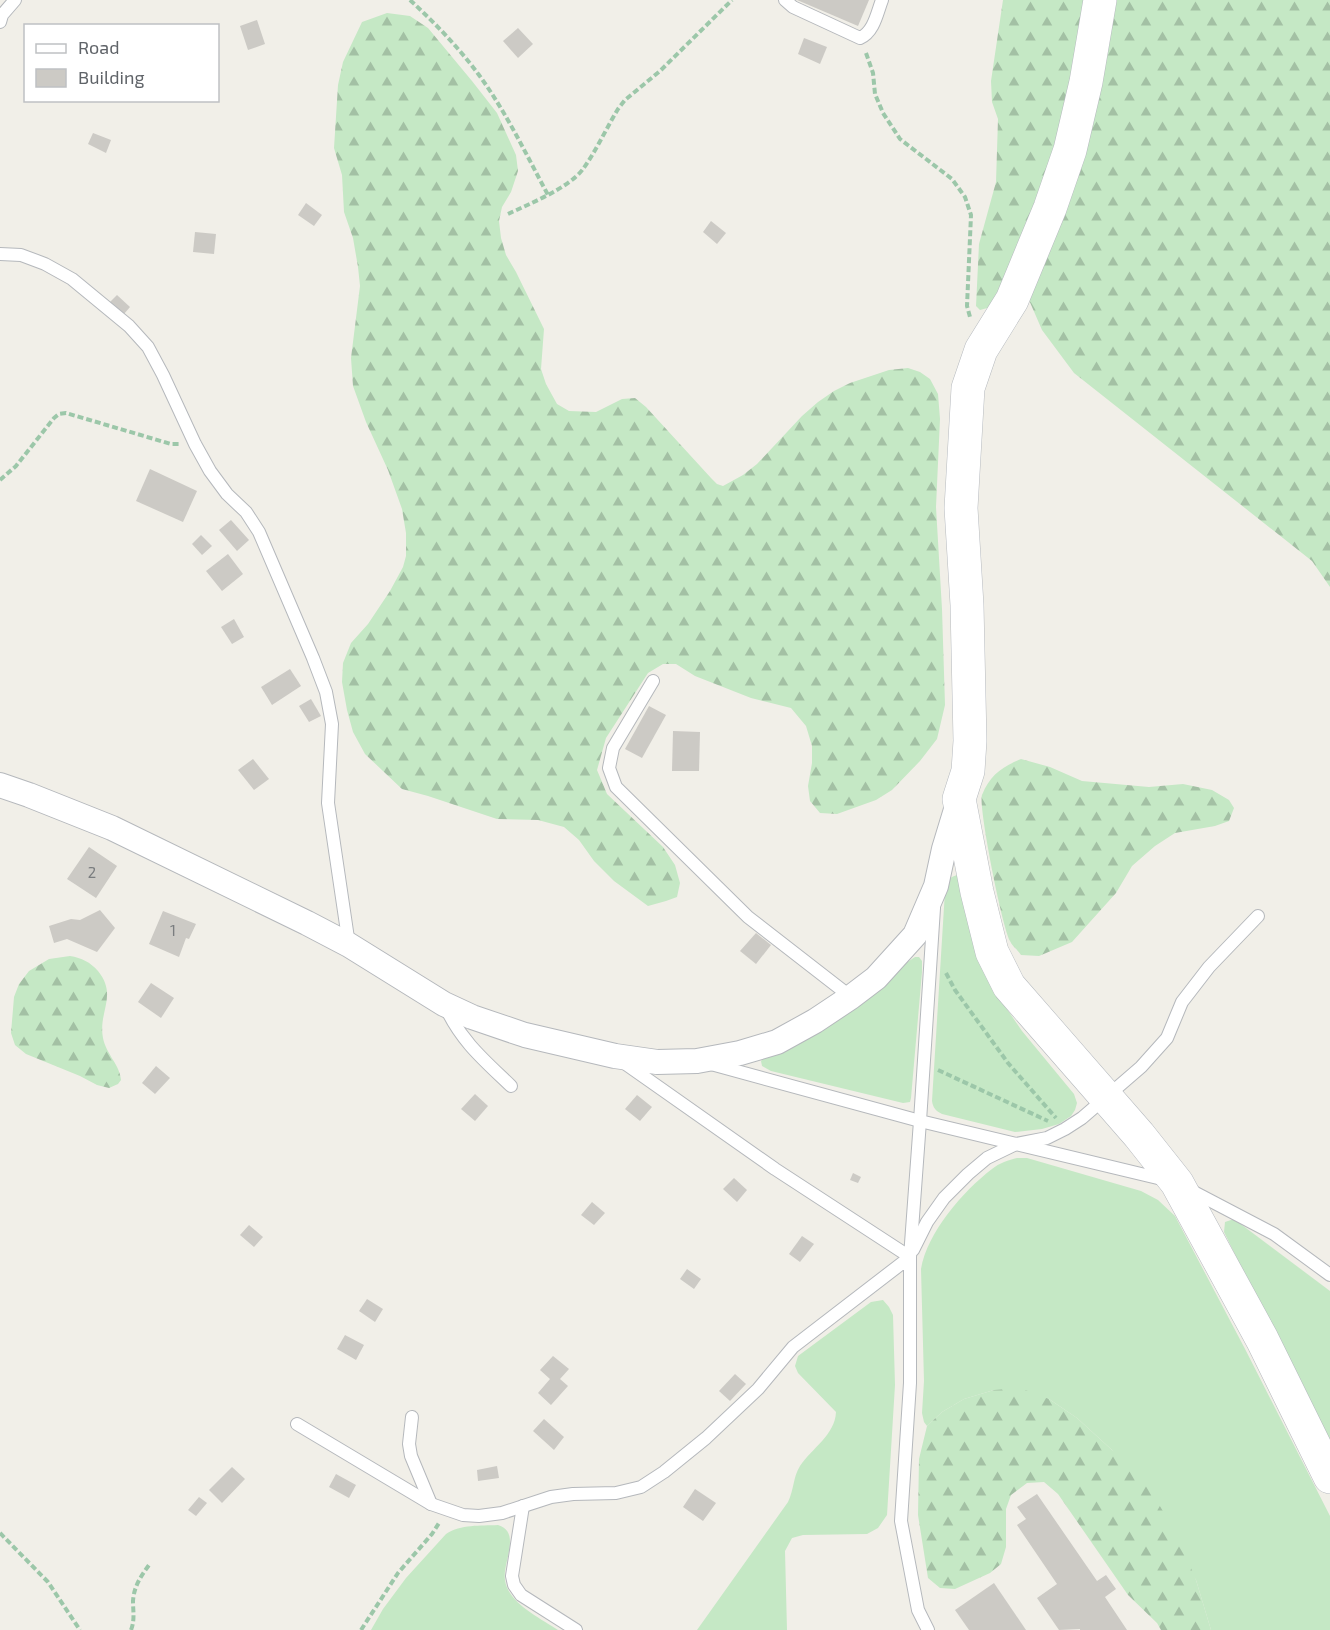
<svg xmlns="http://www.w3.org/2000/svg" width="1330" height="1630" font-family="'Exo 2',sans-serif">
	<defs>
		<pattern id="forest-firs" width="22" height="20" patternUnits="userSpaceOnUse" patternTransform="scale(1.5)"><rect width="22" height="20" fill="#c5e8c5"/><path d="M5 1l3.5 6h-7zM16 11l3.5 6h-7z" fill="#a3c0a4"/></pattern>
	</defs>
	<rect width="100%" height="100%" fill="#f1efe8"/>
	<!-- grass -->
	<g fill="#c5e8c5">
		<path d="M959 875 996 993 1022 1031 1074 1094 1077 1103 1075 1110 1071 1116 1059 1124 1042 1129 1015 1132 942 1114C936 1111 933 1108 932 1101L945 891C948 881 949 876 959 875Z"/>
		<path d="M915 957H919L922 961V972L911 1098 910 1102 903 1103 771 1071 762 1066 761 1061 766 1056Z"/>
		<path d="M1017 1158H1027L1141 1191 1158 1200 1175 1216 1244 1347 1330 1516V1630H1211L1196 1580 1112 1450 1077 1418 1049 1399 994 1390 964 1399 942 1412 927 1426 924 1422 922 1413 924 1381 921 1269C927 1233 963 1191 992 1169 999 1163 1009 1160 1017 1158Z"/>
		<path d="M1234 1219 1330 1291V1448L1224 1232 1225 1222Z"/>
		<path d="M883 1300 889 1307 893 1315 895 1385 887 1515 878 1528 867 1534 803 1535 792 1538 785 1551 787 1630H697L788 1502C794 1490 793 1477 800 1466 812 1448 835 1435 836 1412L798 1373 795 1366 798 1356 871 1302Z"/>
		<path d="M498 1525C522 1532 502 1563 505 1580 508 1603 540 1618 558 1630H371L383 1609 406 1578 446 1534C461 1524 480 1526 498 1525Z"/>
	</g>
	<!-- forest -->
	<g fill="url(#forest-firs)">
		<path d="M1003 0H1086L1055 151 1001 295 991 307 980 310 976 306 979 244 996 182 998 119 992 102 991 81Z"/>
		<path d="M1114 0H1330V587L1312 561 1074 373 1042 330 1029 300Z"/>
		<path d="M387 13 410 16 428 28 472 81 497 113 516 155 518 171 511 192 502 207 499 221 501 238 506 255 516 272 544 329 541 369 546 384 557 404 569 411 596 412 622 399 635 398 646 407 711 478 717 484 723 486 743 475 757 464 802 416 818 402 834 391 850 383 889 370 908 368 920 372 930 379 938 394 940 419 936 507 942 609 945 705 937 739 920 761 892 790 876 800 837 814 820 813 810 801 808 786 812 763V746L806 726 791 708 751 698 695 676 676 664H663L648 673 606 738 597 770 607 794 663 847 675 865 680 883 677 897 666 901 648 906 614 881 594 861 579 840 564 827 538 820 497 819 428 796 402 789 365 754 353 732 347 710 342 682 343 663 351 643 368 624 390 591 403 567 406 556V533L402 509 388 470 366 422 353 386 351 358 360 286 358 267 353 238 344 212 342 175 334 148 338 85 343 62 362 22Z"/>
		<path d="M1021 759 1050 767 1082 781 1149 787 1183 784 1212 790 1229 800 1234 808 1229 821 1215 826 1175 833 1155 846 1132 866 1116 893 1072 942 1039 956 1021 955C1018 950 1012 946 1010 941 1002 926 978 806 982 795 990 775 1002 767 1021 759Z"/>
		<path d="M70 956C82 958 90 962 98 971 118 996 98 1011 103 1038 106 1054 120 1065 121 1080L118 1084 109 1088 97 1085 80 1076 26 1054 15 1045 11 1033 14 997 19 984 29 971 49 959Z"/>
		<path d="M1020 1388 1049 1399 1077 1418 1112 1450 1151 1491 1177 1535 1196 1580 1211 1630H1161L1157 1623 1128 1595 1058 1494 1044 1482 1027 1483 1011 1495 1006 1509V1547L1001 1564 990 1573 955 1589 940 1588 928 1578 918 1515 919 1459 927 1426 942 1412 964 1399 994 1390Z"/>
	</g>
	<!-- building -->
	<g fill="#cccac5">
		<path d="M797 0H869L858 26Z"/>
		<path d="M257 20 265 44 248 50 240 26Z"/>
		<path d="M518 28 533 44 518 58 503 41Z"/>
		<path d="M804 38 827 47 820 64 798 54Z"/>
		<path d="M93 133 111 140 106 153 88 144Z"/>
		<path d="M306 203 322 215 314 226 298 215Z"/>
		<path d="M711 221 726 233 717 244 703 232Z"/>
		<path d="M195 232 216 234 214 254 193 252Z"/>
		<path d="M117 295 130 307 124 314 110 302Z"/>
		<path d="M150 469 197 491 183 522 136 501Z"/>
		<path d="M231 520 249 540 237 551 219 530Z"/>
		<path d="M201 535 212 546 202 555 192 544Z"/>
		<path d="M228 554 243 574 222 591 206 571Z"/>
		<path d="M234 619 244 637 232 644 221 627Z"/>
		<path d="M290 669 301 686 272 705 261 687Z"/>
		<path d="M311 699 321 716 309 722 299 706Z"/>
		<path d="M649 706 666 715 642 758 625 749Z"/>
		<path d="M673 731 700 732 699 771H672Z"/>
		<path d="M253 759 269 779 254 790 238 770Z"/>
		<path d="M89 847 117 866 96 898 67 879Z"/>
		<path d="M100 910 115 928 97 952 67 939 54 943 49 926 71 919 80 920Z"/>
		<path d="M163 911 196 924 189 939 186 938 179 957 149 944Z"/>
		<path d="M756 933 771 945 756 964 740 951Z"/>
		<path d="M151 983 174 998 161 1018 138 1002Z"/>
		<path d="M156 1066 170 1078 155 1094 142 1083Z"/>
		<path d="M475 1094 488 1106 475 1121 461 1109Z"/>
		<path d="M637 1095 652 1107 640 1121 625 1109Z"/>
		<path d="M853 1173 861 1177 858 1183 850 1180Z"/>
		<path d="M734 1178 747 1190 737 1202 723 1189Z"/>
		<path d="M592 1202 605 1213 594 1225 581 1215Z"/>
		<path d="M249 1225 263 1237 254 1247 240 1235Z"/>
		<path d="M802 1236 814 1244 800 1262 789 1254Z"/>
		<path d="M687 1269 701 1279 694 1289 680 1279Z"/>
		<path d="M367 1299 383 1309 375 1322 359 1311Z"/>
		<path d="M345 1335 364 1345 356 1360 337 1349Z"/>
		<path d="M553 1356 569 1369 560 1379 568 1386 551 1405 538 1393 550 1379 540 1370Z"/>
		<path d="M735 1374 746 1384 730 1401 719 1391Z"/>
		<path d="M544 1419 564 1437 554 1450 533 1431Z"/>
		<path d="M497 1466 499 1478 478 1481 477 1470Z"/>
		<path d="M232 1467 245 1479 222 1503 209 1490Z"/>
		<path d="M336 1474 356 1485 349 1498 329 1487Z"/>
		<path d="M695 1489 716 1503 703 1521 683 1507Z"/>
		<path d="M1037 1494 1097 1581 1106 1575 1116 1589 1105 1597 1127 1630H1080V1629L1059 1630 1037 1598 1057 1584 1017 1525 1026 1519 1017 1507Z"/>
		<path d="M199 1497 207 1503 196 1516 188 1510Z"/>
		<path d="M994 1583 1026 1630H969L955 1610Z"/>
	</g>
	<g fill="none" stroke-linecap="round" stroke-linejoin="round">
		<defs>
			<g id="lane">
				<path d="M785 0 793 7 860 38C874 32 877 13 882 0"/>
				<path d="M0 22 2 15 15 0"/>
				<path d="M0 254 21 255 45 264 72 279 129 326 148 347 163 375 195 444 210 471 227 494 246 512 259 532 313 658 326 692 332 724 328 803 349 945"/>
				<path d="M653 681 613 748 609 768 616 787 748 917 851 997"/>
				<path d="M934 908 920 1121 1166 1180"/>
				<path d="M446 1008C462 1042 484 1060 511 1086"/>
				<path d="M623 1062 775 1169 910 1257 920 1121 711 1064"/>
				<path d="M1190 1190 1274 1234 1330 1275"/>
				<path d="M913 1250 927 1222 944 1198 968 1174 987 1158 1016 1144 1047 1138 1065 1129 1082 1118 1141 1067 1167 1038 1182 1002 1209 967 1258 916"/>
				<path d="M412 1417 409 1444 411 1456 431 1504"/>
				<path d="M297 1424 431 1504 463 1515 479 1516 502 1513 551 1497 573 1494 616 1493 641 1487 664 1472 706 1438 758 1389 793 1347 910 1257V1383L901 1521 918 1610 928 1630"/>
				<path d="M523 1506 512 1576 514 1585 521 1595 576 1630"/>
			</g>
			<path id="street" d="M0 785 29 795 112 828 307 923 349 945 444 1004 472 1017 525 1035 615 1056 657 1062 697 1061 740 1053 777 1042 815 1021 851 997 876 978 915 935 936 886 944 849 958 803"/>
			<path id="secondary" d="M1100 0 1086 82 1070 150 1050 208 1012 300 981 350 968 388 961 508 967 605 970 741 968 771 959 799 977 892 992 952 1009 986 1139 1135 1177 1183 1262 1339 1330 1477"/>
		</defs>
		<!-- lane casing -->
		<use href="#lane" stroke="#b5b8bc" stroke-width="14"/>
		<!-- street casing -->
		<use href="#street" stroke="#b5b8bc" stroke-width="26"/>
		<!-- secondary casing -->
		<use href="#secondary" stroke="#b6babf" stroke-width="34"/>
		<!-- path -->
		<g stroke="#9cc7a9" stroke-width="4" stroke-dasharray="6 3" stroke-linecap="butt">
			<path d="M410 0C435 23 459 48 479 75 506 112 526 154 548 195"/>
			<path d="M866 53 873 73 875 94 883 113 900 139 952 179 965 197 971 215 967 306 970 317"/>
			<path d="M508 214C529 204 569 188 583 169 596 151 606 129 618 109L625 100 660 71 732 0"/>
			<path d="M0 480 16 466 54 418 59 414 66 413 171 444H179"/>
			<path d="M946 973 955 990 1008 1063 1056 1118"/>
			<path d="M938 1070 1048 1121"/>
			<path d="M0 1533 48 1582 80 1630"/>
			<path d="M131 1630C135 1620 133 1611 133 1601 134 1586 141 1576 149 1565"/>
			<path d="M361 1630 398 1573 432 1534 439 1523"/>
		</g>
		<!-- lane -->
		<use href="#lane" stroke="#fff" stroke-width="12"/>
		<!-- street -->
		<use href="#street" stroke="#fff" stroke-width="24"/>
		<!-- secondary -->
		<use href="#secondary" stroke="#fff" stroke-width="33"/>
	</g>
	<g text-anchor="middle" stroke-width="5" stroke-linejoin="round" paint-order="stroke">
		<!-- number labels -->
		<g font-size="15" fill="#7a7d7f">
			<text x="92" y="878">2</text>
			<text x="173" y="936">1</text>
		</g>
	</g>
	<!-- legend -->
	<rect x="24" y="24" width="195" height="78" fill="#ffffff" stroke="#bfc1c3" stroke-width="1.5"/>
	<rect x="36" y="44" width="30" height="9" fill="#ffffff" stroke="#bfc1c3" stroke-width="1.5"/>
	<text x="78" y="54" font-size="18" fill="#5f6368">Road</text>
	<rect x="36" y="69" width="30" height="18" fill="#cccac5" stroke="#bfc1c3" stroke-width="1.5"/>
	<text x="78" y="84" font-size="18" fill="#5f6368">Building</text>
</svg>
